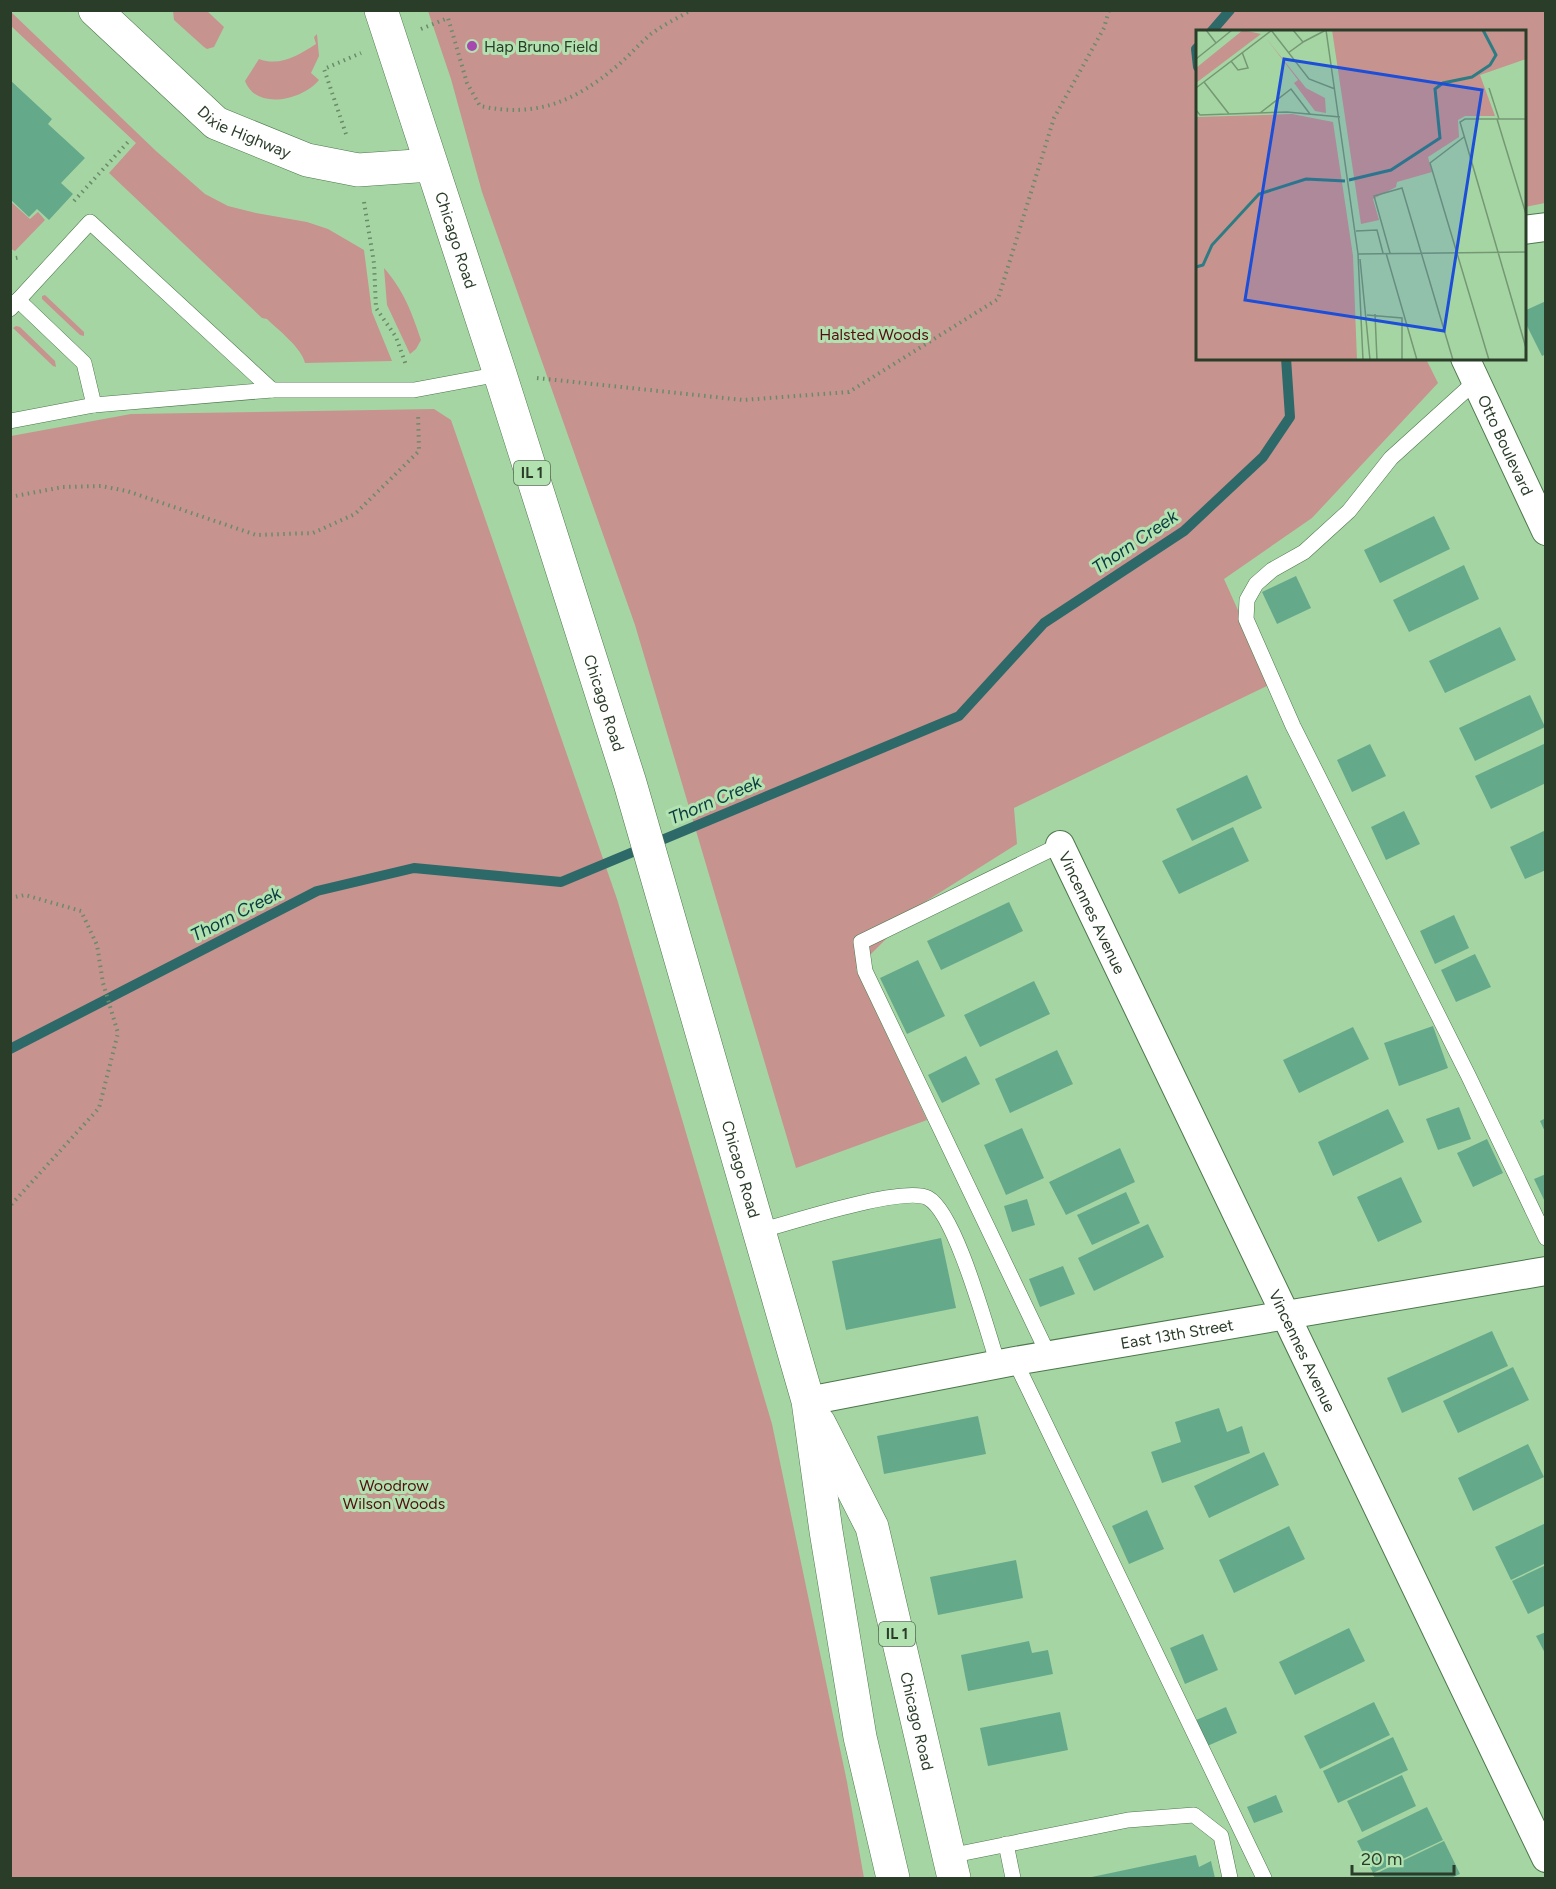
<svg xmlns="http://www.w3.org/2000/svg" width="1556" height="1889" font-family="Figtree,sans-serif">
	<rect width="100%" height="100%" fill="#a6d5a4"/>
	<!-- green -->
	<g fill="#c7938f">
		<path d="M10 11 156 151 205 194 228 206 256 213 307 222 328 229 364 250 372 312 392 361 305 363C302 348 277 329 267 319L262 318 109 173 136 143 11 26Z"/>
		<path d="M173 11H207L224 27 214 47 207 49 204 47 174 20Z"/>
		<path d="M428 11H1545V203L1525 207 1524 32H1198V358L1426 359 1438 383 1312 518 1224 579 1271 684 1014 808 1017 844 920 905 856 969 927 1120 796 1168 635 625 482 192 451 79Z"/>
		<path d="M317 34 319 56 311 73 319 80C303 100 256 111 245 81L259 59C280 67 299 55 316 44L314 37Z"/>
		<path d="M10 201 30 219 38 212 45 220 15 251 11 249Z"/>
		<path d="M384 268C404 291 411 311 421 340L416 349 410 354 387 305Z"/>
		<path d="M45 295 84 332V336L80 335 42 299V296Z"/>
		<path d="M16 326 20 327 55 361 56 367 53 366 13 328Z"/>
		<path d="M434 409 451 420 617 899 772 1424 847 1782 864 1878H11V436L131 414Z"/>
	</g>
	<g fill="none" stroke-linecap="round" stroke-linejoin="round">
		<!-- stream -->
		<g stroke="#2d6968" stroke-width="10">
			<path d="M1211 32 1230 10"/>
			<path d="M1198 47 1196 49 1198 67"/>
			<path d="M10 1049 317 891 414 868 561 882 959 716 1044 623 1184 531 1263 457 1290 417 1286 358"/>
		</g>
	</g>
	<!-- building -->
	<g fill="#65a98b">
		<path d="M10 80 52 119 48 124 85 158 61 183 73 194 49 220 37 209 29 217 10 199Z"/>
		<path d="M1546 301V354L1542 356 1524 320V311Z"/>
		<path d="M1434 516 1450 549 1380 583 1364 550Z"/>
		<path d="M1464 565 1479 599 1409 632 1393 600Z"/>
		<path d="M1296 576 1311 608 1277 624 1262 592Z"/>
		<path d="M1500 627 1516 660 1445 693 1429 661Z"/>
		<path d="M1530 695 1545 727 1475 761 1459 728Z"/>
		<path d="M1546 743V783L1491 809 1475 776Z"/>
		<path d="M1370 744 1386 776 1352 792 1337 760Z"/>
		<path d="M1247 775 1262 808 1192 841 1176 809Z"/>
		<path d="M1404 811 1420 844 1386 860 1371 827Z"/>
		<path d="M1233 827 1249 861 1179 894 1162 861Z"/>
		<path d="M1546 830V870L1525 879 1510 847Z"/>
		<path d="M1009 902 1023 931 941 970 927 941Z"/>
		<path d="M1454 915 1469 948 1435 964 1420 931Z"/>
		<path d="M1475 954 1491 987 1456 1002 1441 970Z"/>
		<path d="M918 960 945 1016 907 1034 880 978Z"/>
		<path d="M1034 981 1050 1014 980 1047 964 1015Z"/>
		<path d="M1433 1026 1448 1068 1399 1086 1384 1043Z"/>
		<path d="M1353 1027 1369 1059 1299 1093 1283 1060Z"/>
		<path d="M1057 1050 1073 1084 1010 1113 995 1079Z"/>
		<path d="M966 1056 980 1084 942 1103 928 1075Z"/>
		<path d="M1459 1107 1471 1139 1438 1150 1426 1119Z"/>
		<path d="M1388 1109 1404 1142 1333 1176 1318 1142Z"/>
		<path d="M1546 1118V1134L1540 1121Z"/>
		<path d="M1022 1128 1044 1178 1006 1195 984 1145Z"/>
		<path d="M1487 1139 1503 1173 1473 1187 1457 1153Z"/>
		<path d="M1120 1148 1135 1182 1066 1215 1049 1182Z"/>
		<path d="M1546 1174V1204L1534 1179Z"/>
		<path d="M1401 1177 1422 1222 1378 1242 1357 1197Z"/>
		<path d="M1126 1192 1140 1223 1092 1245 1077 1215Z"/>
		<path d="M1027 1199 1035 1225 1012 1232 1004 1206Z"/>
		<path d="M1148 1224 1164 1257 1094 1291 1078 1258Z"/>
		<path d="M941 1238 956 1308 846 1330 832 1261Z"/>
		<path d="M1063 1266 1075 1294 1040 1307 1029 1279Z"/>
		<path d="M1492 1331 1508 1366 1402 1413 1387 1378Z"/>
		<path d="M1513 1367 1529 1400 1458 1433 1443 1401Z"/>
		<path d="M1219 1408 1227 1432 1242 1426 1250 1453 1162 1483 1151 1452 1181 1442 1175 1422Z"/>
		<path d="M978 1416 986 1454 884 1474 877 1436Z"/>
		<path d="M1528 1444 1544 1477 1473 1511 1458 1478Z"/>
		<path d="M1264 1452 1279 1485 1209 1518 1194 1486Z"/>
		<path d="M1147 1510 1164 1549 1129 1564 1112 1526Z"/>
		<path d="M1546 1523V1563L1511 1580 1495 1547Z"/>
		<path d="M1289 1526 1305 1559 1234 1593 1219 1560Z"/>
		<path d="M1016 1560 1023 1598 938 1615 930 1577Z"/>
		<path d="M1546 1565V1605L1528 1614 1512 1581Z"/>
		<path d="M1349 1628 1365 1661 1295 1695 1279 1662Z"/>
		<path d="M1546 1632V1655L1536 1636Z"/>
		<path d="M1203 1634 1218 1670 1185 1684 1170 1648Z"/>
		<path d="M1029 1641 1032 1653 1048 1650 1053 1674 968 1691 961 1655Z"/>
		<path d="M1374 1702 1390 1735 1320 1769 1304 1736Z"/>
		<path d="M1226 1707 1237 1733 1205 1747 1194 1721Z"/>
		<path d="M1060 1712 1068 1750 988 1766 980 1728Z"/>
		<path d="M1393 1737 1408 1770 1338 1803 1323 1771Z"/>
		<path d="M1402 1775 1416 1806 1362 1832 1347 1801Z"/>
		<path d="M1276 1795 1283 1812 1254 1823 1247 1807Z"/>
		<path d="M1427 1807 1443 1840 1373 1873 1357 1841Z"/>
		<path d="M1444 1841 1460 1874 1451 1878H1375L1373 1875Z"/>
		<path d="M1196 1855 1199 1867 1211 1861 1215 1878H1087Z"/>
	</g>
	<g fill="none" stroke-linecap="round" stroke-linejoin="round">
		<defs>
			<g id="lane">
				<path d="M18 300 84 363 94 405"/>
				<path d="M10 309 90 222 272 390"/>
				<path d="M1476 381 1391 458 1349 511 1304 552 1272 570 1256 584 1247 600 1246 619 1293 726 1468 1075 1546 1238"/>
				<path d="M10 421 94 405 272 390H414L500 374"/>
				<path d="M759 1231C790 1223 904 1185 928 1198 956 1213 987 1331 998 1364"/>
				<path d="M1049 1356 865 971 861 942 1060 845"/>
				<path d="M1015 1361 1264 1878"/>
				<path d="M1006 1844 1013 1878"/>
				<path d="M949 1856 1128 1820 1194 1815 1221 1836 1230 1878"/>
			</g>
			<g id="street">
				<path d="M1524 230 1546 227"/>
				<path id="s1" d="M1465 358 1546 531"/>
				<path id="s2" d="M1060 845 1546 1858"/>
				<path id="s3" d="M808 1401 1015 1361 1546 1271"/>
			</g>
			<g id="secondary">
				<path id="s4" d="M95 10 216 123 307 160 358 170 431 165"/>
			</g>
			<g id="primary">
				<path id="s5" d="M381 10 500 374 630 783 808 1401 826 1531 860 1737 893 1878"/>
				<path id="s6" d="M819 1423 872 1527 954 1878"/>
			</g>
		</defs>
		<!-- lane casing -->
		<use href="#lane" stroke="#4c774b" stroke-width="16"/>
		<!-- street casing -->
		<use href="#street" stroke="#4c774b" stroke-width="30"/>
		<!-- secondary casing -->
		<use href="#secondary" stroke="#4c774b" stroke-width="34"/>
		<!-- primary casing -->
		<use href="#primary" stroke="#4c774b" stroke-width="34"/>
		<!-- path -->
		<g stroke="#6a8b68" stroke-width="4" stroke-dasharray="1.5 4.5" stroke-linecap="butt">
			<path d="M421 29 448 18 467 83 480 106C536 118 574 102 617 66 629 56 639 44 651 34 663 25 678 18 691 10"/>
			<path d="M346 134 324 69 361 53"/>
			<path d="M74 201 128 142"/>
			<path d="M364 202 374 263 376 308 396 337 406 365"/>
			<path d="M10 259 21 257"/>
			<path d="M537 378 743 400 849 392 998 299 1054 118 1104 28 1109 10"/>
			<path d="M10 497 63 487 101 486 127 491 256 535 313 533 355 514 419 451 418 413"/>
			<path d="M10 898 25 895 81 911 97 945 103 983 118 1033 99 1108 10 1206"/>
		</g>
		<!-- lane -->
		<use href="#lane" stroke="#fff" stroke-width="15"/>
		<!-- street -->
		<use href="#street" stroke="#fff" stroke-width="28"/>
		<!-- secondary -->
		<use href="#secondary" stroke="#fff" stroke-width="33"/>
		<!-- primary -->
		<use href="#primary" stroke="#fff" stroke-width="33"/>
	</g>
	<!-- markers -->
	<circle fill="#a748b1" stroke="#b3e2b1" stroke-width="2" cx="472" cy="46" r="6"/>
	<g text-anchor="middle" stroke-width="6" stroke-linejoin="round" paint-order="stroke">
		<!-- shield labels -->
		<g fill="#b3e2b1" stroke="#536e52" stroke-width="1.5">
			<rect x="514" y="461" width="36" height="24" rx="4.5"/>
			<rect x="879" y="1622" width="36" height="24" rx="4.5"/>
		</g>
		<g font-size="15" font-weight="bold" fill="#2a3d29">
			<text x="532" y="478">IL 1</text>
			<text x="897" y="1639">IL 1</text>
		</g>
		<!-- poi labels -->
		<g font-size="16" fill="#2a3d29" stroke="#b3e2b1" text-anchor="start">
			<text x="484" y="52">Hap Bruno Field</text>
		</g>
		<!-- street labels -->
		<g font-size="16" fill="#2a3d29" stroke="#b3e2b1">
			<text dy="6" stroke="none"><textPath href="#s4" startOffset="195">Dixie Highway</textPath></text>
			<text dy="6" stroke="none"><textPath href="#s5" startOffset="242">Chicago Road</textPath></text>
			<text dy="6" stroke="none"><textPath href="#s1" startOffset="96">Otto Boulevard</textPath></text>
			<text dy="6" stroke="none"><textPath href="#s5" startOffset="728">Chicago Road</textPath></text>
			<text dy="6" stroke="none"><textPath href="#s2" startOffset="75">Vincennes Avenue</textPath></text>
			<text dy="6" stroke="none"><textPath href="#s5" startOffset="1214">Chicago Road</textPath></text>
			<text dy="6" stroke="none"><textPath href="#s3" startOffset="375">East 13th Street</textPath></text>
			<text dy="6" stroke="none"><textPath href="#s2" startOffset="561">Vincennes Avenue</textPath></text>
			<text dy="6" stroke="none"><textPath href="#s6" startOffset="316">Chicago Road</textPath></text>
		</g>
		<!-- park labels -->
		<g font-size="16" fill="#530f12" stroke="#b3e2b1">
			<text x="874" y="340">Halsted Woods</text>
			<text x="394" y="1491">Woodrow<tspan x="394" dy="18">Wilson Woods</tspan></text>
		</g>
		<!-- water labels -->
		<g font-size="18" font-style="italic" fill="#0a3b3f" stroke="#b3e2b1">
			<text transform="translate(1135 542) rotate(-34)" y="6">Thorn Creek</text>
			<text transform="translate(715 800) rotate(-23)" y="6">Thorn Creek</text>
			<text transform="translate(236 914) rotate(-27)" y="6">Thorn Creek</text>
		</g>
	</g>
	<!-- overview -->
	<g transform="translate(1196 30)">
		<rect width="330" height="330" fill="#a6d5a4"/>
		<path d="M47 0 65 4 0 53V38ZM136 0H330V29L284 45 299 86H269L262 90 263 107 232 127 236 142 201 152 200 157 177 169 183 190 165 194ZM70 8 110 58 129 68 130 83 119 81 98 53 102 50ZM96 84 137 92 157 226 161 330H0V87Z" fill="#c7938f"/>
		<path fill="none" stroke="#2e7c83" stroke-width="3" d="M153 150 195 140 244 108 239 59 247 53 276 47 294 35 300 25 287 0M0 237 7 235 16 215 63 164 110 149 149 151"/>
		<path fill="none" stroke="#749873" stroke-width="1.5" d="M10 0 20 13 36 0M75 0 113 49 139 59M130 0 162 224 167 330M107 12 130 0M92 23 107 12 97 0M0 29 20 13M35 31 42 40 52 38 46 22M8 52 33 84M0 58 76 0M293 58 303 89M0 80 4 85 91 82 144 87M64 83 95 59 114 84M301 89 330 184M330 89H269L264 92 330 318M268 107 234 133 293 330M160 201 181 200 187 223M190 223 221 330M194 223 178 166 206 158 257 330M162 224 330 222M164 229 174 330M179 284 181 330M171 285 206 288V330"/>
		<path fill="#1d4ed8" fill-opacity="0.15" stroke="#1d4ed8" stroke-width="3" d="M88 29 286 60 248 301 49 270Z"/>
		<rect width="330" height="330" fill="none" stroke="#2a3d29" stroke-width="3"/>
	</g>
	<!-- border -->
	<rect width="1556" height="1889" fill="none" stroke="#2a3d29" stroke-width="24"/>
	<!-- scale -->
	<path d="M1352 1865v9h102v-9" fill="none" stroke="#2a3d29" stroke-width="3"/>
	<text x="1361" y="1865" font-size="18" fill="#2a3d29" stroke="#b3e2b1" stroke-width="4.5" paint-order="stroke">20 m</text>
</svg>
